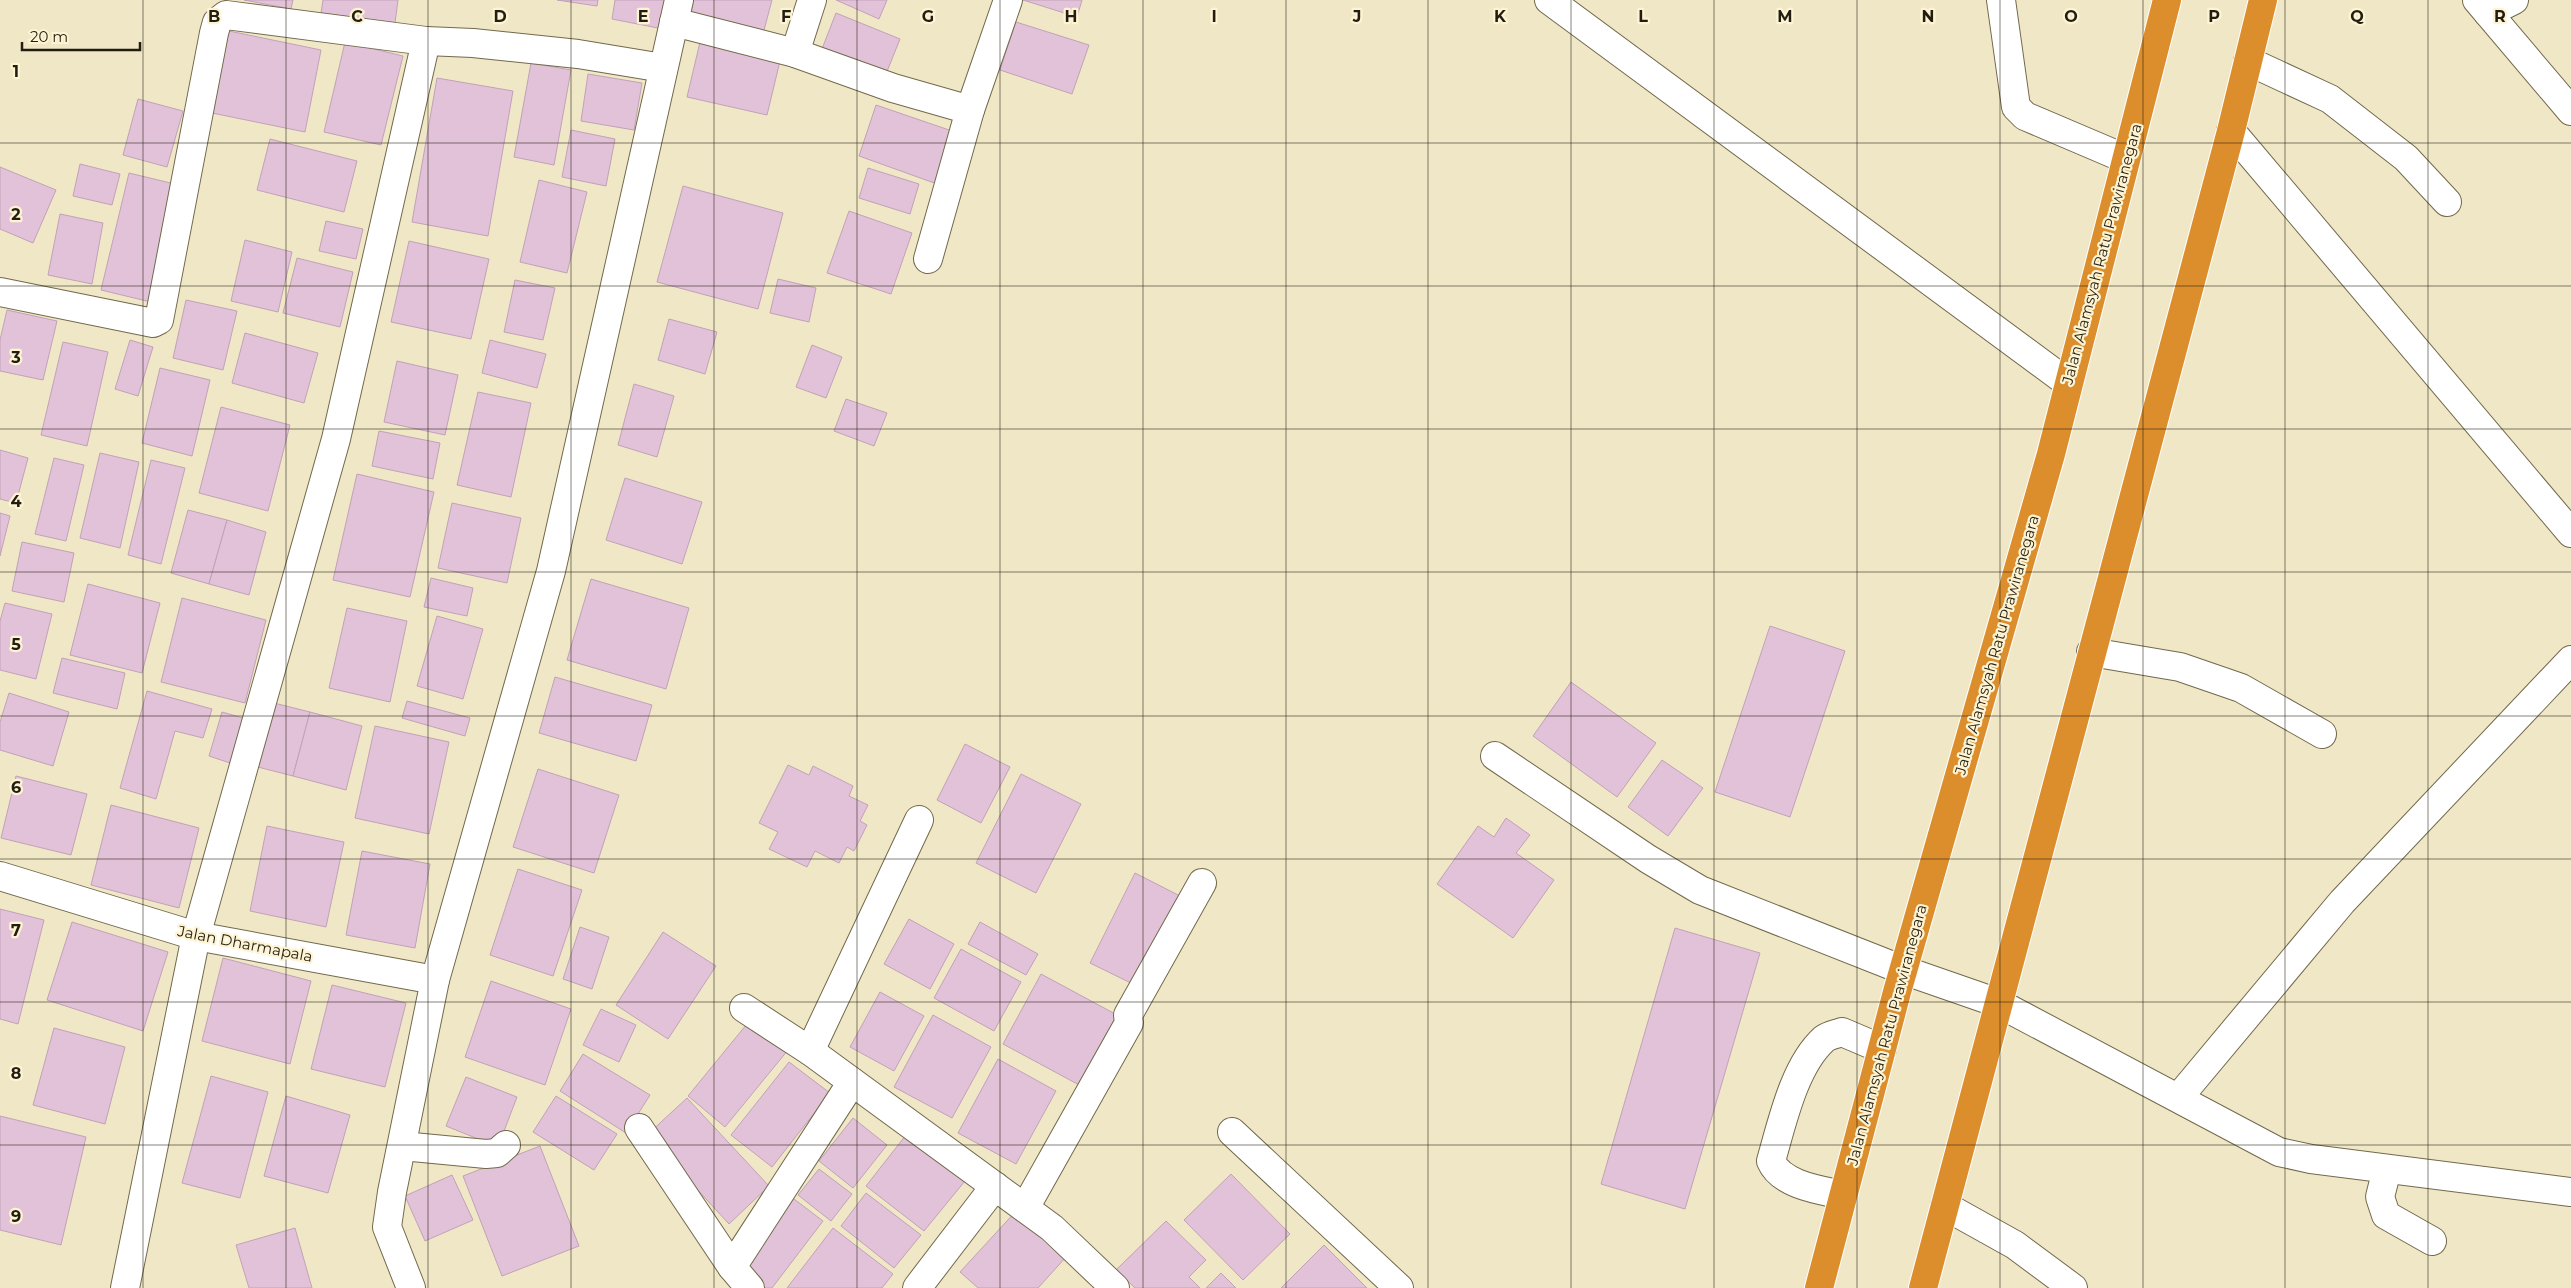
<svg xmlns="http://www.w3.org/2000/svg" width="2571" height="1288" font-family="Montserrat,sans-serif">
	<rect width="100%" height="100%" fill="#f0e7c6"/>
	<!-- building -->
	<g fill="#e2c2d8" stroke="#c0a2b7">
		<path d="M244 0H293L291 9Z"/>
		<path d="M323 0H398L395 23 321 13Z"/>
		<path d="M557 0H598L597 6Z"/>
		<path d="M615 0H668L663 29 612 19Z"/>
		<path d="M693 0H772L763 34 689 14Z"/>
		<path d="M836 0H887L879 19Z"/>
		<path d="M1023 0H1082L1077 17Z"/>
		<path d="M836 13 900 39 884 79 820 54Z"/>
		<path d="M1016 22 1089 45 1072 94 1000 70Z"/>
		<path d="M229 31 321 50 305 132 212 113Z"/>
		<path d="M345 42 403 56 381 145 324 132Z"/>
		<path d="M700 42 780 61 767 115 687 97Z"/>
		<path d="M531 63 571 70 554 165 514 157Z"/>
		<path d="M588 74 642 83 634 130 581 121Z"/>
		<path d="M437 78 513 91 488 236 412 222Z"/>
		<path d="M138 99 183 111 167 167 123 155Z"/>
		<path d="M876 105 955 132 937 184 859 156Z"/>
		<path d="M571 130 615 139 606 186 562 177Z"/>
		<path d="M270 139 357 161 344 212 257 190Z"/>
		<path d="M80 164 120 174 112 205 73 196Z"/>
		<path d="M0 167 56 190 33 243 0 229Z"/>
		<path d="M868 168 919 184 910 214 859 198Z"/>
		<path d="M129 173 183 186 155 303 101 290Z"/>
		<path d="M539 180 587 192 567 273 520 262Z"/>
		<path d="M683 186 783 213 758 309 657 282Z"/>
		<path d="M849 211 912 233 891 294 827 273Z"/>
		<path d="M60 214 103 223 92 284 48 275Z"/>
		<path d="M326 221 363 229 356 259 319 251Z"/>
		<path d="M245 240 292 252 278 312 231 301Z"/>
		<path d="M409 241 489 259 471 339 391 322Z"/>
		<path d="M297 258 353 272 340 327 283 313Z"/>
		<path d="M778 279 816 288 809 322 770 313Z"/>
		<path d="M515 280 555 288 543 340 504 332Z"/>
		<path d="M186 300 237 311 223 370 173 358Z"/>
		<path d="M7 310 57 321 43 380 0 371V340Z"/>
		<path d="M669 319 717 332 705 374 658 360Z"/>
		<path d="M245 333 318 353 304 403 232 383Z"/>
		<path d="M130 340 153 347 138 396 115 389Z"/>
		<path d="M490 340 546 354 537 388 482 373Z"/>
		<path d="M63 342 108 352 87 446 41 435Z"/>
		<path d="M812 345 842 357 826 398 796 387Z"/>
		<path d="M397 361 458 375 445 435 384 422Z"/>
		<path d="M160 368 210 380 192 456 142 443Z"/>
		<path d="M634 384 674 396 657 457 618 445Z"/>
		<path d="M478 392 531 403 511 497 457 485Z"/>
		<path d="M846 399 887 413 874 446 834 431Z"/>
		<path d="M221 407 290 425 268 511 199 493Z"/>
		<path d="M379 431 440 443 433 479 372 466Z"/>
		<path d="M0 450 28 458 16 503 0 499Z"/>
		<path d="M100 453 139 462 120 548 80 538Z"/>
		<path d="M54 458 84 465 66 541 35 534Z"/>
		<path d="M151 460 185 468 161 564 128 555Z"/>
		<path d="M357 474 434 492 410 597 333 580Z"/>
		<path d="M625 478 702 502 682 564 606 540Z"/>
		<path d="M452 503 521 518 507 583 438 568Z"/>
		<path d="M188 510 227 520 209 584 171 573Z"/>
		<path d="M0 513 10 516 0 556Z"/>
		<path d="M227 520 266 532 249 595 209 584Z"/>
		<path d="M22 542 74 553 64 602 12 591Z"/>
		<path d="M431 578 473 588 467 616 424 607Z"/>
		<path d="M591 579 689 608 666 689 567 660Z"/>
		<path d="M88 584 160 603 142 673 70 655Z"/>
		<path d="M182 598 266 620 245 703 161 682Z"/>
		<path d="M5 603 52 614 36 679 0 670V621Z"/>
		<path d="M347 608 407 621 390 702 329 688Z"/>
		<path d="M437 616 483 629 463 699 417 686Z"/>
		<path d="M1770 626 1845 651 1790 817 1715 792Z"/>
		<path d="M62 658 125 673 117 709 53 693Z"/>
		<path d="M555 677 652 705 636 761 539 733Z"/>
		<path d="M1571 682 1656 743 1617 797 1533 736Z"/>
		<path d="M147 691 212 709 203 738 175 731 156 799 120 788Z"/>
		<path d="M9 693 69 712 53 766 0 750V722Z"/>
		<path d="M266 701 310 712 293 776 250 765Z"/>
		<path d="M407 701 470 718 465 736 402 718Z"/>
		<path d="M222 712 243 718 230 763 209 756Z"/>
		<path d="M310 712 362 726 346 790 293 776Z"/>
		<path d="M375 726 449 742 429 834 355 818Z"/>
		<path d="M965 744 1010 767 981 823 937 800Z"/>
		<path d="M1662 760 1703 788 1668 836 1628 807Z"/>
		<path d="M788 765 809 775 813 766 853 786 849 796 868 805 860 821 867 825 854 851 847 847 839 863 815 851 807 867 769 849 778 832 759 823Z"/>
		<path d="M538 769 619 795 594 873 513 847Z"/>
		<path d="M1021 774 1081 804 1036 893 976 863Z"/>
		<path d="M16 776 87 794 71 855 1 838Z"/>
		<path d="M111 805 199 828 179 908 91 885Z"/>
		<path d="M1506 818 1530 835 1516 853 1554 880 1513 938 1437 884 1478 826 1494 837Z"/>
		<path d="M267 826 344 842 326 927 250 911Z"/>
		<path d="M362 851 430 864 415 948 346 935Z"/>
		<path d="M518 869 582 890 553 976 490 955Z"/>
		<path d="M1135 873 1186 899 1141 988 1090 963Z"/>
		<path d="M0 909 44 920 18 1024 0 1019Z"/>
		<path d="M909 919 954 944 930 989 884 964Z"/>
		<path d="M72 922 168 952 143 1031 47 1000Z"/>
		<path d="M980 922 1038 954 1026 975 968 944Z"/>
		<path d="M580 927 609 937 592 989 563 979Z"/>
		<path d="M1675 928 1760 953 1685 1209 1601 1184Z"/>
		<path d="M663 932 716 966 668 1039 616 1005Z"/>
		<path d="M961 949 1021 982 994 1031 934 998Z"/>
		<path d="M223 958 311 981 290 1064 202 1041Z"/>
		<path d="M1041 974 1119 1016 1081 1086 1003 1044Z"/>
		<path d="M491 981 571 1009 545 1085 465 1057Z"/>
		<path d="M332 985 406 1003 385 1087 311 1069Z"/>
		<path d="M880 992 924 1016 894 1071 850 1047Z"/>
		<path d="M601 1009 636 1025 619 1062 583 1045Z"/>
		<path d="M933 1015 991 1047 952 1118 894 1087Z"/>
		<path d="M751 1019 788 1050 725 1127 688 1096Z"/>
		<path d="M54 1028 125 1047 105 1124 33 1105Z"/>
		<path d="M583 1054 650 1095 626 1133 560 1091Z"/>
		<path d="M998 1059 1056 1091 1016 1164 958 1133Z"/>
		<path d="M789 1062 830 1093 772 1167 731 1135Z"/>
		<path d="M211 1076 268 1092 240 1198 182 1183Z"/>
		<path d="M466 1077 517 1097 498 1147 446 1126Z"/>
		<path d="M286 1096 350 1115 328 1193 264 1176Z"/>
		<path d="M556 1096 617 1134 594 1170 533 1132Z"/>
		<path d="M687 1098 769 1186 729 1224 647 1135Z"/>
		<path d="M0 1116 86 1137 61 1245 0 1230Z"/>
		<path d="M853 1118 887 1145 853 1188 819 1161Z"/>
		<path d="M906 1135 965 1181 924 1231 866 1186Z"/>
		<path d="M540 1146 579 1246 502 1276 463 1176Z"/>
		<path d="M819 1169 852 1194 831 1221 798 1195Z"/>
		<path d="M1231 1174 1290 1234 1243 1280 1184 1220Z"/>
		<path d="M452 1175 473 1220 425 1241 405 1196Z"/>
		<path d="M866 1193 921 1235 894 1268 841 1226Z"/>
		<path d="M790 1196 823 1221 772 1288H763L735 1267Z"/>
		<path d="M1017 1210 1067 1256 1038 1288H978L960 1272Z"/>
		<path d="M1166 1221 1206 1260 1189 1277 1200 1288H1135L1116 1270Z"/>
		<path d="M295 1228 312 1288H249L236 1245Z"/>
		<path d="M833 1228 893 1274 882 1288H787Z"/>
		<path d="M1324 1245 1367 1288H1281Z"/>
		<path d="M1221 1273 1236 1288H1206Z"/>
	</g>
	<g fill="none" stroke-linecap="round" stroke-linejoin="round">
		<defs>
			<g id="minor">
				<path d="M1549 0 2068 383"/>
				<path d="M2001 0 2016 107 2025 116 2126 159"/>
				<path d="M2477 0 2571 111"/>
				<path d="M2488 13 2514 0"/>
				<path d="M674 22 795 53 893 88 970 110"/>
				<path d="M795 53 812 0"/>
				<path d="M2248 61 2330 99 2406 158 2447 202"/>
				<path d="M2231 131 2571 533"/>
				<path d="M928 259 970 110 1008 0"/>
				<path d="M0 292 153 323 159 320 214 33 217 22 226 15 426 41 473 43 578 54 663 68"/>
				<path d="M2091 652 2180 667 2241 688 2322 734"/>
				<path d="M1495 756 1648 859 1700 890 1903 970 1998 1003 2279 1152 2311 1159 2571 1192"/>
				<path d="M0 876 196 936 435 980"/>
				<path d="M744 1008 810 1051 1052 1228 1115 1288"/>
				<path d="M810 1051 919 820"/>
				<path d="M2179 1097 2342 902 2571 660"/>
				<path d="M639 1128 732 1267"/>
				<path d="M1232 1132 1399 1288"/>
				<path d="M402 1146 486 1154 497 1153 506 1145"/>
				<path d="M2387 1169 2380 1197 2386 1215 2432 1241"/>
				<path d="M1843 1195C1820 1190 1781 1185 1771 1161 1782 1123 1794 1066 1824 1039 1829 1035 1837 1034 1842 1032L1882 1049"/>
				<path d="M1945 1206 2015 1245 2073 1288"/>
				<path d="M1025 1208 1129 1023 1128 1015 1202 883"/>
				<path d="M125 1288 196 936 336 439 426 41"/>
				<path d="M411 1288 387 1227 392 1192 435 980 551 571 679 0"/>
				<path d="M750 1288 732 1267 852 1082"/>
				<path d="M917 1288 995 1186"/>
			</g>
			<g id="highway">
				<path d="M1819 1288 1897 992 2051 454 2167 0"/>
				<path d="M1923 1288 2231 131 2263 0"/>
			</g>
		</defs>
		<!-- minor casing -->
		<use href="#minor" stroke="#72694c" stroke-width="30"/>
		<!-- highway casing -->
		<use href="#highway" stroke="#fff" stroke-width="30"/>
		<!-- minor -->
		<use href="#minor" stroke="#fff" stroke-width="28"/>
		<!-- highway -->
		<use href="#highway" stroke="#dc8e2d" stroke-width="28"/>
	</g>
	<!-- grid -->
	<path fill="none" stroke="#211e11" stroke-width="1" stroke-opacity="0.55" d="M143 0V1288M286 0V1288M428 0V1288M571 0V1288M714 0V1288M857 0V1288M1000 0V1288M1143 0V1288M1286 0V1288M1428 0V1288M1571 0V1288M1714 0V1288M1857 0V1288M2000 0V1288M2143 0V1288M2285 0V1288M2428 0V1288M0 143H2571M0 286H2571M0 429H2571M0 572H2571M0 716H2571M0 859H2571M0 1002H2571M0 1145H2571"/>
	<g text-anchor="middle" stroke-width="4.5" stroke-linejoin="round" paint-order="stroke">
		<!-- street labels -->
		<g font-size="15" fill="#211e11" stroke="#fef4d3">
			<text transform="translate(2102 254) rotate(-75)" y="5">Jalan Alamsyah Ratu Prawiranegara</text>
			<text transform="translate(1997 645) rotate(-74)" y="5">Jalan Alamsyah Ratu Prawiranegara</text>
			<text transform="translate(245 944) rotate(11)" y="5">Jalan Dharmapala</text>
			<text transform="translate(1887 1035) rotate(-75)" y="5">Jalan Alamsyah Ratu Prawiranegara</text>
		</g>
	</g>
	<g font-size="16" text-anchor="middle" font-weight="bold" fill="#211e11" stroke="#fef4d3" stroke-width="4.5" stroke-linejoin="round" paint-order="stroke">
		<text x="214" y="22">B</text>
		<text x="357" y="22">C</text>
		<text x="500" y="22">D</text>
		<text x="643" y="22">E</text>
		<text x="786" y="22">F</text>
		<text x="928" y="22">G</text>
		<text x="1071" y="22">H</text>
		<text x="1214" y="22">I</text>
		<text x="1357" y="22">J</text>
		<text x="1500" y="22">K</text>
		<text x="1643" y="22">L</text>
		<text x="1785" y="22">M</text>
		<text x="1928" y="22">N</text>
		<text x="2071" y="22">O</text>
		<text x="2214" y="22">P</text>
		<text x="2357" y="22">Q</text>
		<text x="2500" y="22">R</text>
		<text x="16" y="77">1</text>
		<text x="16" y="220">2</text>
		<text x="16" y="363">3</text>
		<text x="16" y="507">4</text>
		<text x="16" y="650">5</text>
		<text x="16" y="793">6</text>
		<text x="16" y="936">7</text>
		<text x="16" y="1079">8</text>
		<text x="16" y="1222">9</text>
	</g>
	<!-- scale -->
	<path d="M22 42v8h118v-8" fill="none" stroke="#211e11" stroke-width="2.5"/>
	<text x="30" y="42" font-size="15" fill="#211e11" stroke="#fef4d3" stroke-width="4" paint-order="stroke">20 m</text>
</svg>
